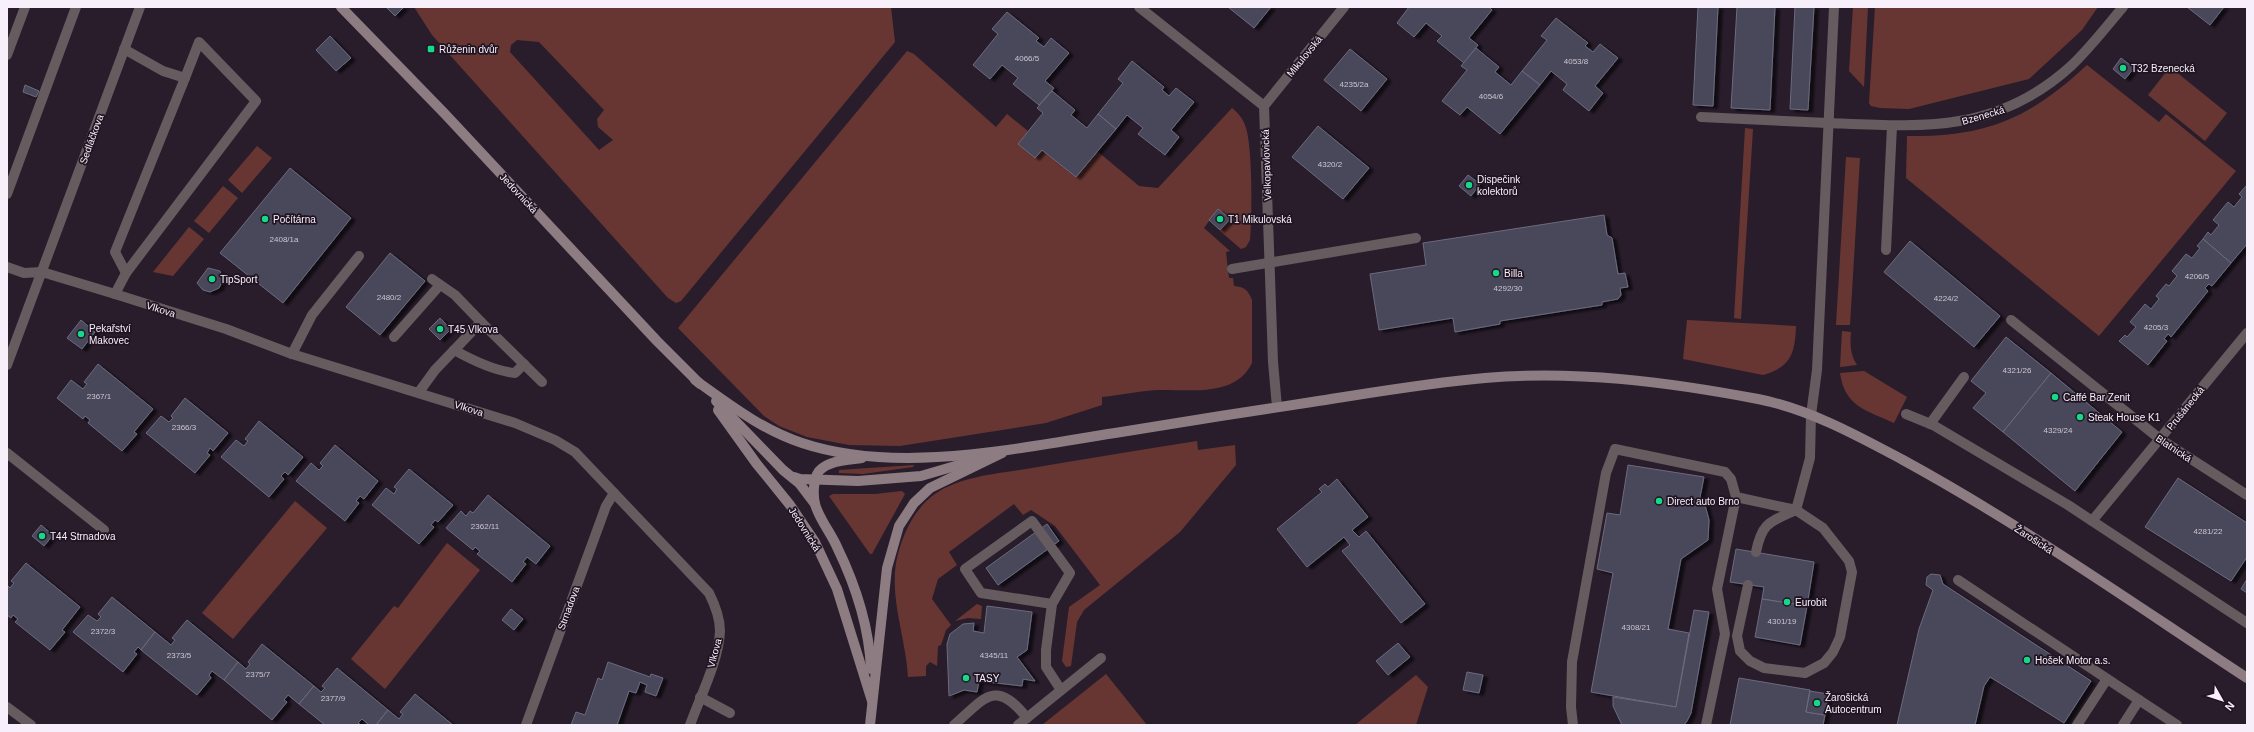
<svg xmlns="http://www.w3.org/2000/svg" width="2254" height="732" font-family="Helvetica,sans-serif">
	<defs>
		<filter id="shadow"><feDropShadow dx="4.5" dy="2.5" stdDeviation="1" flood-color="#0009"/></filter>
	</defs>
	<rect width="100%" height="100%" fill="#291d2c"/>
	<!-- green -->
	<g fill="#683632" fill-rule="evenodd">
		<path d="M414 7H891L895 42 681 301 676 303 668 298 432 35ZM517 40 539 42 604 110 597 119 598 127 613 140 599 150 510 52 511 45Z"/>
		<path d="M1853 7H1868L1864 87 1849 71Z"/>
		<path d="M1875 7H2098L2082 30 2029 79 1909 109 1880 108 1871 106 1869 103Z"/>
		<path d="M907 51 914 54 996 127 1007 114 1028 131 1018 144 1035 158 1042 150 1076 177 1097 151 1139 186 1158 188 1232 108C1238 113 1242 117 1245 125 1253 145 1252 217 1250 240L1246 247 1241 249 1220 231 1230 219 1218 209 1204 228 1230 251 1226 252 1229 278H1233L1234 286C1245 287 1248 290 1252 300V363C1235 398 1189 389 1157 390 1139 391 1120 395 1102 397V405L1046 423 900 446 849 445 807 437 779 426 764 416 678 328Z"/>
		<path d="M2087 65 2159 122 2166 114 2236 171 2099 336 1906 178 1907 136C1986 137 2029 119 2087 65Z"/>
		<path d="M2170 67 2227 113 2205 141 2148 95Z"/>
		<path d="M1745 128 1753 129 1741 319 1734 318Z"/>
		<path d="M257 146 272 158 242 193 228 180Z"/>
		<path d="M1846 157 1860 158 1850 325H1836Z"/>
		<path d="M223 186 238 198 209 233 194 221Z"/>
		<path d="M189 227 204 239 173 276 153 272Z"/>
		<path d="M1687 320 1796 326C1795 353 1791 367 1763 375L1683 359Z"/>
		<path d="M1842 331 1851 332C1850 344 1850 354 1857 365L1840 367Z"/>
		<path d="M1864 371 1907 397 1894 423C1866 410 1845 407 1840 373Z"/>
		<path d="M1197 441 1198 450 1235 445 1236 465 1180 532 1084 610 1077 622 1071 666 1066 667 1062 661 1069 607 1100 585 1055 526 1031 510 1023 515 1014 504 949 552 957 565 938 579 932 599 951 625 946 630 941 645 938 646 937 666 930 662 926 666V676L908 677C906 639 890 601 896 563 901 537 914 507 938 492 964 476 997 474 1026 469 1083 459 1140 450 1197 441Z"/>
		<path d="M914 465 913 467 863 474 839 473V470Z"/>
		<path d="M902 491 905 494 872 554H870L829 496 833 494H875Z"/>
		<path d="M295 501 327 528 233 639 202 613Z"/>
		<path d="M447 543 480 570 385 689 351 659 394 606 398 608Z"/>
		<path d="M977 604 982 606 981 619 968 618 955 621Z"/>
		<path d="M1106 674 1147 725H1042Z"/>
		<path d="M1416 675 1428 687 1416 725H1355Z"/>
	</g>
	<!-- building -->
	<g fill="#48465a" stroke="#6c6b80" filter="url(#shadow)">
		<path d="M386 7H404L395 16Z"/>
		<path d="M1228 7H1271L1254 28Z"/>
		<path d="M1409 7H1489L1492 10 1469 38 1478 45 1464 63 1437 41 1442 36 1426 23 1414 37 1397 23Z"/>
		<path d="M1698 7H1718L1713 106 1693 105Z"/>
		<path d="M1737 7H1775L1770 110 1731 108Z"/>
		<path d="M1795 7H1814L1808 110 1790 109Z"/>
		<path d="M2187 7H2224L2210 25Z"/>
		<path d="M1007 12 1039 38 1036 41 1044 47 1051 38 1069 53 1045 81 1054 88 1039 105 1013 84 1018 78 1002 65 990 79 973 65 998 34 992 29Z"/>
		<path d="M1556 18 1588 43 1585 46 1593 52 1600 44 1618 58 1595 86 1603 93 1589 111 1563 90 1567 84 1551 71 1540 85 1522 71 1547 40 1541 36Z"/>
		<path d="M330 36 351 58 336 71 316 50Z"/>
		<path d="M1476 48 1499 67 1495 72 1511 85 1522 71 1540 85 1500 134 1467 107 1460 115 1442 101 1467 70 1461 66Z"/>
		<path d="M1350 49 1387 79 1361 111 1324 80Z"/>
		<path d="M2121 58 2134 68 2125 79 2113 69Z"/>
		<path d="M1132 61 1164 87 1162 90 1169 96 1176 88 1194 102 1171 130 1179 137 1165 155 1138 134 1143 128 1127 115 1116 129 1098 114 1123 83 1118 79Z"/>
		<path d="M25 85 39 91 36 97 23 92Z"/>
		<path d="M1052 91 1075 110 1071 115 1087 128 1098 114 1116 129 1076 177 1042 150 1035 158 1018 144 1043 113 1037 108Z"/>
		<path d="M1318 126 1369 168 1343 199 1292 157Z"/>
		<path d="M290 168 351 218 283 303 220 253Z"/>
		<path d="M1468 175 1480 184 1471 196 1459 186Z"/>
		<path d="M2247 185V244L2231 263 2203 239 2208 232 2211 235 2219 225 2213 220 2228 202 2234 207 2242 197 2239 194Z"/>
		<path d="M1218 209 1230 219 1220 230 1209 220Z"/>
		<path d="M1604 215 1607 235 1612 238 1618 274 1625 273 1628 287 1620 288 1621 295 1618 299 1602 302V305L1500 321V324L1455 332 1453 318 1379 330 1370 274 1426 265 1423 243Z"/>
		<path d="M2203 239 2231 263 2212 286 2209 284 2205 288 2208 291 2171 337 2168 334 2164 339 2167 341 2148 365 2119 341 2125 335 2127 337 2136 327 2130 322 2145 304 2151 309 2159 299 2156 296 2166 284 2169 286 2177 276 2172 271 2186 254 2192 258 2200 248 2197 246Z"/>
		<path d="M1910 241 2000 316 1974 347 1884 272Z"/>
		<path d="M390 253 425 281 380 335 346 307Z"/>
		<path d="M208 268 220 271 223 280 219 288 210 292 203 290 197 283Z"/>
		<path d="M440 318 451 329 440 340 429 329Z"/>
		<path d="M81 320 95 332 82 349 67 338Z"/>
		<path d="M2006 337 2051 373 2003 432 1973 408 1986 393 1971 381Z"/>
		<path d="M98 364 153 409 138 427 134 432 137 434 122 451 88 423 90 420 85 416 83 419 57 398 71 380 83 389 87 384 84 382Z"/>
		<path d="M2051 373 2122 432 2075 491 2003 432Z"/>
		<path d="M185 398 228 433 213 451 210 448 207 453 210 455 195 473 146 433 161 416 169 422 173 418 171 416Z"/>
		<path d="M259 421 303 457 288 475 285 472 281 476 284 479 269 497 221 457 236 440 244 446 248 441 245 439Z"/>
		<path d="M335 445 378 481 364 499 360 496 356 501 359 503 345 521 296 481 311 463 319 470 323 466 320 463Z"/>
		<path d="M1628 465 1704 477 1700 497 1705 505 1709 520 1708 540 1681 559 1668 629 1689 633 1676 707 1591 692 1613 573 1597 569 1607 513 1620 515Z"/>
		<path d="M409 469 453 505 438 522 435 520 431 525 434 527 419 544 372 505 386 488 394 494 397 489 394 487Z"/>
		<path d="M2178 478 2247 523V557L2231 581 2145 527Z"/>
		<path d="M1337 479 1368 517 1352 530 1359 537 1366 531 1425 604 1401 623 1342 551 1350 545 1344 537 1307 567 1277 529 1322 492 1319 489 1325 484 1328 487Z"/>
		<path d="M488 495 550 546 536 564 527 557 523 562 526 564 512 582 477 554 480 551 475 547 473 550 446 528 461 511 466 516 470 511 473 513Z"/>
		<path d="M1047 524 1059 541 998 585 986 568Z"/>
		<path d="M41 525 53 535 44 546 32 536Z"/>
		<path d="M1736 549 1814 562 1807 606 1762 599 1764 587 1730 582Z"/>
		<path d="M26 563 80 607 62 630 65 632 50 650 15 622 18 619 13 615 11 618 7 615V585L10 588 14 583 11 581Z"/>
		<path d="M1931 574 1940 575 1943 584 2091 681 2064 723 1990 677 1984 686 1975 725H1897L1919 629 1933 590 1926 585 1927 577Z"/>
		<path d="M2247 579V593L2241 589Z"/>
		<path d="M112 597 155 632 141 650 138 647 134 652 137 654 123 672 73 632 88 615 97 621 101 617 98 614Z"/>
		<path d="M1762 599 1807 606 1800 645 1755 637Z"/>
		<path d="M987 606 1032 612 1027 650 1017 657 1035 681 1023 679 1022 686 979 681 977 692 964 690 949 696 947 644 950 634 963 624 974 623 973 631 984 633Z"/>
		<path d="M511 609 523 619 514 630 502 620Z"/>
		<path d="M1694 610 1709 612 1691 713 1687 721 1684 725H1622L1613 706V697L1676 707Z"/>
		<path d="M187 620 238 662 224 680 212 671 209 675 211 678 197 695 141 650 155 632 171 645 175 640 172 638Z"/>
		<path d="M1398 643 1410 657 1388 675 1376 661Z"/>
		<path d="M262 644 314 686 299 704 288 695 284 700 287 702 272 720 224 680 238 662 246 669 250 664 248 662Z"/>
		<path d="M608 662 650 677 651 674 663 678 656 696 645 692 647 685 640 682 636 693 629 691 617 725H571L576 712 585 715 598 678 602 680Z"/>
		<path d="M337 668 388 710 376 725H369L362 719 358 723 361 725H325L299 704 314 686 321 692 325 688 322 686Z"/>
		<path d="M1467 672 1483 675 1479 693 1463 690Z"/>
		<path d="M1739 678 1810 690 1806 712 1825 715 1823 725H1730Z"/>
		<path d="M1810 691 1828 694 1825 715 1806 712Z"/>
		<path d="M415 694 453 725H376L388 710 399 719 403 714 400 712Z"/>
	</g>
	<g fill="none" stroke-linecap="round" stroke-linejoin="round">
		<!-- lane -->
		<g stroke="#665b5f" stroke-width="10">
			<path d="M124 49 163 71 185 78 115 252 126 273"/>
			<path d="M7 55 25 7"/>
			<path d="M1701 117 1828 123"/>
			<path d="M7 194 76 7"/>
			<path d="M1886 250 1892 126"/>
			<path d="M1232 269 1416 238"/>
			<path d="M115 294 126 273 256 101 199 42 185 78"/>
			<path d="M481 322 542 382"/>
			<path d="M394 337 440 285"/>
			<path d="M454 350C472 360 494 371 515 373L524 364"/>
			<path d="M292 354 312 315 359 256"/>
			<path d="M419 392 435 370 481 322 455 295 432 279"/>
			<path d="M1906 414 1933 425 2068 505 2247 623"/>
			<path d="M1930 424 1964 377"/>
			<path d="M7 453 104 530"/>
			<path d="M1796 510 1810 458 1811 415"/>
			<path d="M1756 552C1762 522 1770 522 1796 510"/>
			<path d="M1958 580 2139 700"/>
			<path d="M1052 604 981 593 965 569 1032 521 1070 573 1052 604 1046 650V667L1061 690"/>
			<path d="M700 697 730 713"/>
			<path d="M7 707 31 725"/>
			<path d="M954 725C985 698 995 678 1027 718"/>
			<path d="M1018 725 1101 658"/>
			<path d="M1573 725 1571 707 1572 662 1606 473 1615 449 1725 472 1731 479 1736 497 1796 510 1823 528 1849 561 1852 572 1840 637 1833 652 1824 663 1805 673 1764 668 1750 661 1740 651 1737 636 1748 585"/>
			<path d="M1706 725 1725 634 1717 589 1736 497"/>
			<path d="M2077 725 2107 679"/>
			<path d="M2123 725 2139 700 2177 725"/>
		</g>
		<!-- street -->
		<g stroke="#665b5f" stroke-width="10">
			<path d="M1139 7 1264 106 1273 362 1277 407"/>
			<path d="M1264 106 1344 7"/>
			<path d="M1828 123C1922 127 1996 134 2071 66 2090 48 2106 27 2123 7"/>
			<path d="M7 267 24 273 42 272 115 294 226 329 292 354 515 423 555 440 575 452 709 593C715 605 720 617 720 631 719 660 700 697 690 725"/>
			<path d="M2011 320 2160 439 2247 495"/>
			<path d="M7 365 140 7"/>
			<path d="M1811 415 1817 370 1834 7"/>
			<path d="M2092 521 2247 333"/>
			<path d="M526 725 606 506 614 493"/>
		</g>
		<!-- secondary -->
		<g stroke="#8d7c82" stroke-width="10">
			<path d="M341 7 445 114 657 341 700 384"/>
			<path d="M695 380C729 404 762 430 802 443 898 475 1018 448 1115 433 1181 422 1246 412 1312 402 1370 393 1427 383 1485 378 1576 370 1668 382 1758 399 1809 409 1858 436 1903 460 2022 525 2134 604 2247 678"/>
			<path d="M716 401 783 470 799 483 815 504"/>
			<path d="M718 410 756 463 790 505 815 542 837 589 872 701"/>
			<path d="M862 458C848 460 829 460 819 471 813 479 813 495 815 504 819 519 831 533 837 547 856 586 869 625 871 669"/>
			<path d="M794 477 800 479 858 481 921 476 979 459"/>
			<path d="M870 725 887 568 899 526 914 503 930 488 1002 453"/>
		</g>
	</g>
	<!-- markers -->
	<g fill="#15d989" stroke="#201422" stroke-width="1.5">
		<rect x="427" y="45" width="8" height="8" rx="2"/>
		<circle cx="2123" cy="68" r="4"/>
		<circle cx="1469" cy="185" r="4"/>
		<circle cx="265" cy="219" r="4"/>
		<circle cx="1220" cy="219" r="4"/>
		<circle cx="1496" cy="273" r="4"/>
		<circle cx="212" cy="279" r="4"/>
		<circle cx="440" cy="329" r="4"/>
		<circle cx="81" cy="334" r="4"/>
		<circle cx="2055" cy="397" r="4"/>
		<circle cx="2080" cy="417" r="4"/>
		<circle cx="1659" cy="501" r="4"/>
		<circle cx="42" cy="536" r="4"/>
		<circle cx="1787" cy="602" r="4"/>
		<circle cx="2027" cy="660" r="4"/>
		<circle cx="966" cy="678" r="4"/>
		<circle cx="1817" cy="703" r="4"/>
	</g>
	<g text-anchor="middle" stroke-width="3.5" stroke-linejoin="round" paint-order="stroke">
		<!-- number labels -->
		<g font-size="8" fill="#cbc5d1">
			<text x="1027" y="61">4066/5</text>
			<text x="1576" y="64">4053/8</text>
			<text x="1354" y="87">4235/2a</text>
			<text x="1491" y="99">4054/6</text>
			<text x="1330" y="167">4320/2</text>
			<text x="284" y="242">2408/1a</text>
			<text x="2197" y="279">4206/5</text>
			<text x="1508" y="291">4292/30</text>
			<text x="389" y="300">2480/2</text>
			<text x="1946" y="301">4224/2</text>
			<text x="2156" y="330">4205/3</text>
			<text x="2017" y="373">4321/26</text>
			<text x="99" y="399">2367/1</text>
			<text x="184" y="430">2366/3</text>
			<text x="2058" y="433">4329/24</text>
			<text x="485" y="529">2362/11</text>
			<text x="2208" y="534">4281/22</text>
			<text x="1782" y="624">4301/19</text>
			<text x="1636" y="630">4308/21</text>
			<text x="103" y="634">2372/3</text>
			<text x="179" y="658">2373/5</text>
			<text x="994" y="658">4345/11</text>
			<text x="258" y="677">2375/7</text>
			<text x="333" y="701">2377/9</text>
		</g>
		<!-- poi labels -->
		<g font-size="10" fill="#f7eff9" stroke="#201422" text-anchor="start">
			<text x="439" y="53">Růženin dvůr</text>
			<text x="2131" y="72">T32 Bzenecká</text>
			<text x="1477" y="183">Dispečink<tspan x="1477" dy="12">kolektorů</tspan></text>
			<text x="273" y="223">Počítárna</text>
			<text x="1228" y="223">T1 Mikulovská</text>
			<text x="1504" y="277">Billa</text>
			<text x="220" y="283">TipSport</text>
			<text x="89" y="332">Pekařství<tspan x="89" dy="12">Makovec</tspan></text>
			<text x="448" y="333">T45 Vlkova</text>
			<text x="2063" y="401">Caffé Bar Zenit</text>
			<text x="2088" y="421">Steak House K1</text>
			<text x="1667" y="505">Direct auto Brno</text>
			<text x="50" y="540">T44 Strnadova</text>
			<text x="1795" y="606">Eurobit</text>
			<text x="2035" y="664">Hošek Motor a.s.</text>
			<text x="974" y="682">TASY</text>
			<text x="1825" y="701">Žarošická<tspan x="1825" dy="12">Autocentrum</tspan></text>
		</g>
		<!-- street labels -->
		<g font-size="10" fill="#f7eff9" stroke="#201422">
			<text transform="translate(1304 56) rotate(-51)" y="4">Mikulovská</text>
			<text transform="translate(1983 115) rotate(-16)" y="4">Bzenecká</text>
			<text transform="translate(91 139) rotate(-70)" y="4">Sedláčkova</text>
			<text transform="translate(1266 165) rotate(-92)" y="4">Velkopavlovická</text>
			<text transform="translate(519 193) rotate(47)" y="4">Jedovnická</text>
			<text transform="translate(161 309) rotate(18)" y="4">Vlkova</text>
			<text transform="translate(469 408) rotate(18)" y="4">Vlkova</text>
			<text transform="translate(2185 408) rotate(-51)" y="4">Prušánecká</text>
			<text transform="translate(2174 448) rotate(34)" y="4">Blatnická</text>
			<text transform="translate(805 529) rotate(58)" y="4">Jedovnická</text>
			<text transform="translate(2034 539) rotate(33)" y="4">Žarošická</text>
			<text transform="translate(568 608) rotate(-70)" y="4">Strnadova</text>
			<text transform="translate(714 653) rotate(-75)" y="4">Vlkova</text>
		</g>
	</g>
	<!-- border -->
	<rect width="2254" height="732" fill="none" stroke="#f7eff9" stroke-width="16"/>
	<!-- north arrow -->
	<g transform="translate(2222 700) rotate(129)" stroke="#201422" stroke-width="3" paint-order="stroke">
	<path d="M0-3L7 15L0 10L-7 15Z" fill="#f7eff9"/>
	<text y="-6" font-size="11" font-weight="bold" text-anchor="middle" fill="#f7eff9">N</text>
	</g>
</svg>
